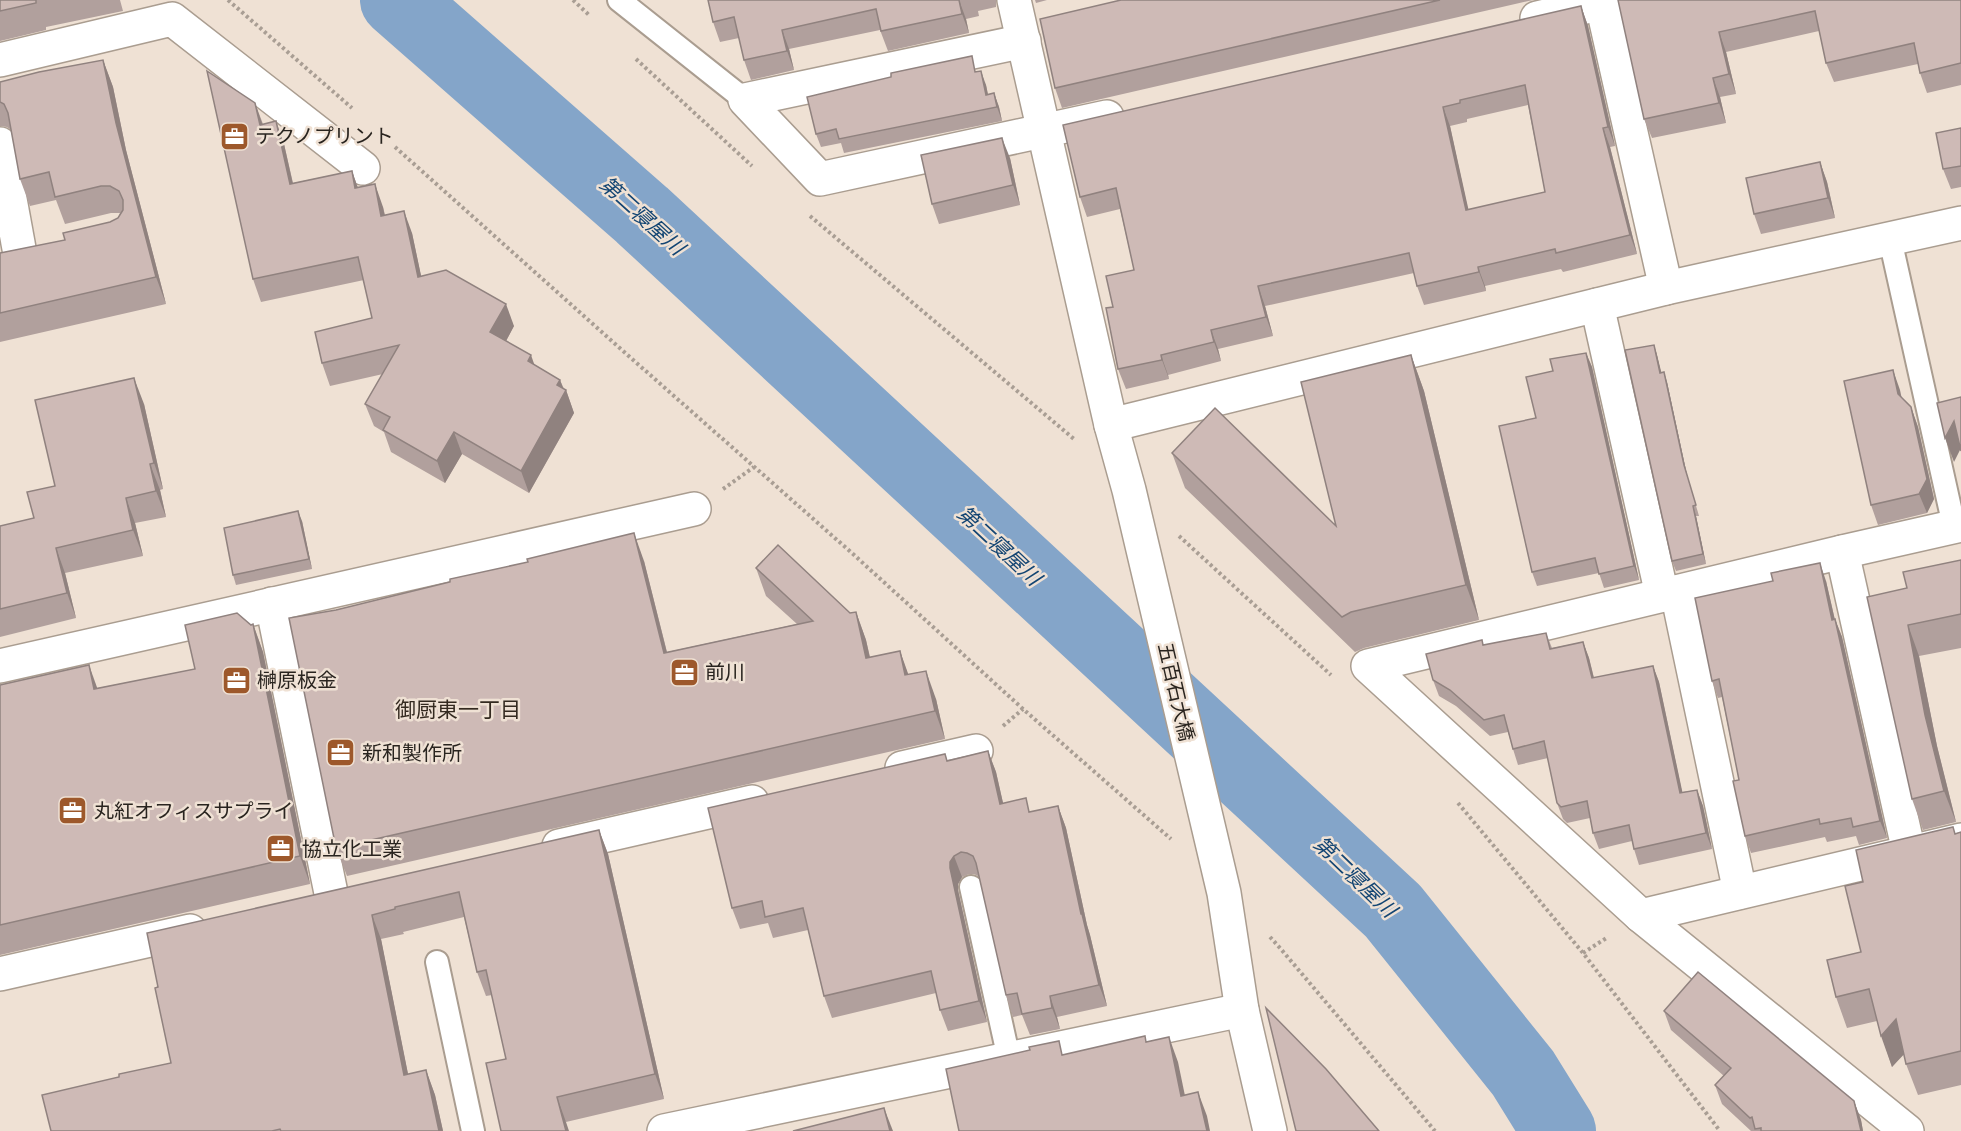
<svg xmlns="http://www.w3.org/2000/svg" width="1961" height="1131" font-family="'Crimson Pro','Noto Sans JP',serif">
	<rect width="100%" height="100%" fill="#efe1d4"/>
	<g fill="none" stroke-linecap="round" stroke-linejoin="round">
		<!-- river -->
		<path stroke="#84a5c9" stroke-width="74" d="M397 0 642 215 1393 911 1523 1073 1559 1131"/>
		<defs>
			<g id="lane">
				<path d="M619 0 745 100"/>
				<path d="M1890 239 1954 526"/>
				<path d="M971 887 1009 1059"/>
				<path d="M437 962 473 1131"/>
			</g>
			<g id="street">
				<path d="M1014 0 1111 425 1129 490 1224 893 1242 1010 1270 1131"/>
				<path d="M1602 4 1666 288"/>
				<path d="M1537 18 1617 0"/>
				<path d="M1024 41 745 100 820 179 1107 117"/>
				<path d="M0 60 172 19 363 168"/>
				<path d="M0 144 20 254"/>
				<path d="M1597 305 1662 595"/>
				<path d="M1111 425 1666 288 1961 223"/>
				<path d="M1842 552 1909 852"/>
				<path d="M1677 592 1740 892"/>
				<path d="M272 604 332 898"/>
				<path d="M0 666 694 509"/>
				<path d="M902 768 976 751"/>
				<path d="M559 846 752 802"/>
				<path d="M1641 916 1961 840"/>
				<path d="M0 974 190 931"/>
				<path d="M664 1131 1242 1010"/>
				<path d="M1907 1131 1641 916 1368 666 1842 552 1961 525"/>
			</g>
		</defs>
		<!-- lane casing -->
		<use href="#lane" stroke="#aa9d90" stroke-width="26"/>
		<!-- street casing -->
		<use href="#street" stroke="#aa9d90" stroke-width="36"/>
		<!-- path -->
		<g stroke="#a99e94" stroke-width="4" stroke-dasharray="3 3" stroke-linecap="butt">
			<path d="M228 0 352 108"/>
			<path d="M573 0 589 15"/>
			<path d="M636 59 752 166"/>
			<path d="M395 147 614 343 853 554 1023 709 1171 839"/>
			<path d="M810 216 1074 439"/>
			<path d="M723 489 754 467"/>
			<path d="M1179 536 1331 675"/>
			<path d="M1003 726 1023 709"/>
			<path d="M1458 803 1583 953 1720 1131"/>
			<path d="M1270 937 1280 948 1435 1131"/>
			<path d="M1583 953 1608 937"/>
		</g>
		<!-- lane -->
		<use href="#lane" stroke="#fff" stroke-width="22"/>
		<!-- street -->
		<use href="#street" stroke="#fff" stroke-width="33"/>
	</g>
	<!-- wall -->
	<g fill="#b1a09d" fill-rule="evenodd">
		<path d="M0 0H120L123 11 46 27V30L0 41Z"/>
		<path d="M708 0H996V7L978 11 979 16 966 19 969 33 888 51 880 30 789 49 794 70 751 80 744 60 739 38 720 42 713 22Z"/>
		<path d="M1035 0H1047L1036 3Z"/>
		<path d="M1121 0H1533L1062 108 1055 88Z"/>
		<path d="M1618 0H1961V85L1927 93 1920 73 1918 64 1834 82 1826 63 1819 31 1726 52 1736 94 1720 97 1726 123 1652 138 1644 119Z"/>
		<path d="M1581 6 1588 26 1615 146 1610 147 1637 254 1563 272 1561 269 1485 286 1486 291 1424 305 1417 286 1414 273 1265 306 1273 336 1218 349 1221 361 1168 375 1169 379 1126 389 1118 369 1113 307 1134 270 1120 209 1087 217 1080 197ZM1528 105 1545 192 1468 210 1450 126 1467 122V119Z"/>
		<path d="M103 60 113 87 126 150 166 304 0 342V253L65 240 110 222 118 218 120 213H111L65 224 56 200 30 206 20 179 11 130 7 127 0 126V82Z"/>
		<path d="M977 71 986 85 988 95 994 93 999 107 1002 121 844 153 841 143 821 147 816 134Z"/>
		<path d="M255 103 263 124 284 144 293 183 352 171 358 188 383 207 385 215 412 233 421 276 514 326 506 341 535 365 560 380 564 389 566 390 574 413 529 493 462 454 445 483 391 452 384 432 374 426 365 404 383 374 330 386 322 363 372 318 364 280 261 302 253 279Z"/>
		<path d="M1961 128V187L1951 189 1943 169Z"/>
		<path d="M1010 158 1020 205 939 224 932 204Z"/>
		<path d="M1820 162 1827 182 1835 218 1761 234 1754 214Z"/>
		<path d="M1654 345 1657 355 1661 373 1667 382 1687 475 1699 516H1696L1706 564 1676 571 1672 561Z"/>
		<path d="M1586 353 1592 367 1639 580 1604 588 1599 573 1537 586 1532 572 1536 418 1553 371Z"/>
		<path d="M1411 355 1424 391 1479 620 1364 648 1355 652 1185 488 1172 453 1336 526Z"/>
		<path d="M1893 370 1901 398 1911 407 1918 427 1934 499 1927 513 1878 525 1871 505Z"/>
		<path d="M144 404 163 489 160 490 166 517 135 523 143 556 65 573 76 618 0 637V526L34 518 55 486Z"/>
		<path d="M302 521 312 569 236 585 233 575Z"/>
		<path d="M1961 560V648L1919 656 1937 746 1956 822 1923 830 1912 799 1907 588Z"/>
		<path d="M644 561 667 652 797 624 766 596 756 568 850 613 856 612 866 640 870 657 900 651 908 675 936 699 945 739 347 876 336 848Z"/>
		<path d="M1826 581 1835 620V619L1842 637 1887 838 1859 845 1856 836 1827 842 1825 837 1751 853 1745 836 1739 780 1722 697 1718 698 1712 681Z"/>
		<path d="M253 624 263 652 310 884 0 955V685L98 688 195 669 251 625Z"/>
		<path d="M1546 633 1552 648 1583 642 1589 658 1594 678 1653 666 1659 682 1682 792 1697 790 1703 806 1712 849 1639 865 1634 849 1632 841 1599 849 1593 833 1590 818 1567 823 1563 819 1557 803 1548 758 1518 765 1513 749 1508 732 1490 736 1456 706 1439 696 1433 680 1482 640 1483 645Z"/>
		<path d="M988 751 996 772 1003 803 1031 812 1058 806 1066 828 1087 925 1090 935 1107 1006 1057 1017 1060 1029 1030 1035 1022 1015 1013 1017 1006 995 980 877 974 874H969L962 877 958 884V890L987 1022 948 1031 940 1010 936 993 832 1018 824 996 808 930 773 938 768 923 740 929 732 908 945 754 947 760Z"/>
		<path d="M599 830 608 854 664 1099 566 1122 506 1059 492 995 486 996 477 972 464 917 403 932 404 934 381 939 408 1074 426 1070 435 1095 443 1131H51L119 1077 171 1063 155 988Z"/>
		<path d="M1961 832V1085L1918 1095 1906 1064 1904 1053 1892 1067 1877 1021 1847 1028 1836 997 1861 952 1863 882 1956 833Z"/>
		<path d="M1664 1011 1854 1101 1861 1120 1863 1131H1751L1722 1104 1715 1085 1724 1076 1671 1030Z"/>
	</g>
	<!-- shaded-wall -->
	<g fill="#90827f">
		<path d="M959 0 966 19 969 33 962 14Z"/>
		<path d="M1581 6 1588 26 1615 146 1608 127Z"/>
		<path d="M782 30 789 49 794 70 787 51Z"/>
		<path d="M1719 32 1726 52 1736 94 1729 74Z"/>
		<path d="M103 60 113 87 126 150 166 304 156 277 116 123Z"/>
		<path d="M981 71 986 85 991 109 986 95Z"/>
		<path d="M1713 78 1720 97 1726 123 1719 103Z"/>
		<path d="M994 93 999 107 1002 121 997 107Z"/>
		<path d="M255 103 263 126 260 125Z"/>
		<path d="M1443 107 1450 126 1473 230 1466 210Z"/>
		<path d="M276 121 284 144 298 207 290 184Z"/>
		<path d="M1603 128 1610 147 1637 254 1630 235Z"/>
		<path d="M1002 138 1010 158 1020 205 1013 185Z"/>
		<path d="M1820 162 1827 182 1835 218 1828 198Z"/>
		<path d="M352 171 360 194 355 188Z"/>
		<path d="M375 184 383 207 389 238 381 216Z"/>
		<path d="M404 211 412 233 426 299 418 277Z"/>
		<path d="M1478 267 1485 286 1486 291 1479 272Z"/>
		<path d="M1258 286 1265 306 1273 336 1266 317Z"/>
		<path d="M506 304 514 326 499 354 490 332Z"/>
		<path d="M1211 330 1218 349 1221 361 1214 342Z"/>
		<path d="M1654 345 1657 355 1664 383 1660 373Z"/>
		<path d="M1586 353 1592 367 1639 580 1634 566Z"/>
		<path d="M531 355 539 378 528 361Z"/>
		<path d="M1161 355 1168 375 1169 379 1162 360Z"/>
		<path d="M1411 355 1424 391 1479 620 1466 585Z"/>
		<path d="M1893 370 1900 390 1905 414 1898 394Z"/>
		<path d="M1664 372 1667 382 1687 475 1699 516 1684 465Z"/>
		<path d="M134 378 144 404 163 489 154 463Z"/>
		<path d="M560 380 565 393 566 390 574 413 529 493 521 471 557 385Z"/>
		<path d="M1911 407 1918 427 1934 499 1927 513 1919 494Z"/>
		<path d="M1954 421 1961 448 1954 462 1945 438Z"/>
		<path d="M454 432 462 454 445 483 437 461Z"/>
		<path d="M150 464 160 490 166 517 156 491Z"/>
		<path d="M126 498 135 523 143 556 133 530Z"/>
		<path d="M1693 506 1696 516 1706 564 1703 554Z"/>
		<path d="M298 511 302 521 312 569 309 559Z"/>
		<path d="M634 533 644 561 674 681 664 653Z"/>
		<path d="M56 548 65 573 76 618 67 593Z"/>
		<path d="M1820 563 1826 581 1839 638 1832 620Z"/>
		<path d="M856 612 866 640 876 686 866 658Z"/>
		<path d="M1835 619 1842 637 1887 838 1880 821Z"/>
		<path d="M253 624 263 652 310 884 300 856Z"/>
		<path d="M1908 625 1919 656 1937 746 1956 822 1944 791 1925 715Z"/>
		<path d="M1583 642 1589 658 1598 695 1592 678Z"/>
		<path d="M900 651 910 679 905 675Z"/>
		<path d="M89 665 99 693 94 689Z"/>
		<path d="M1653 666 1659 682 1686 809 1680 793Z"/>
		<path d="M926 671 936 699 945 739 935 711Z"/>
		<path d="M988 751 996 772 1008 825 1000 804Z"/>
		<path d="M1697 790 1703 806 1712 849 1706 833Z"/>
		<path d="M1058 806 1066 828 1087 925 1090 935 1107 1006 1099 985 1081 914Z"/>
		<path d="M599 830 608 854 664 1099 655 1074Z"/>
		<path d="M954 856 962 877 958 884V890L987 1022 979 1001 950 868V862Z"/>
		<path d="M372 915 381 939 413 1099 404 1075Z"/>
		<path d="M1050 996 1057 1017 1060 1029 1052 1008Z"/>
		<path d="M1896 1019 1908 1050 1892 1067 1881 1036Z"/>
		<path d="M1169 1037 1178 1062 1190 1120 1181 1096Z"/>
		<path d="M426 1070 435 1095 443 1131H439Z"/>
		<path d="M1198 1092 1207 1116 1210 1131H1207Z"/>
		<path d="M557 1097 566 1122 569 1131H566Z"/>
		<path d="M1854 1101 1861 1120 1863 1131H1861Z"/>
		<path d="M884 1108 893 1131H890Z"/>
	</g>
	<!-- building -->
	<g fill="#cebab6" stroke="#90827f" stroke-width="1.5" fill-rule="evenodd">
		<path d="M0 0H36V3L0 11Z"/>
		<path d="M708 0H959L962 14 881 31 876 9 782 30 787 51 744 60 734 17 713 22Z"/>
		<path d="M1121 0H1440L1055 88 1040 19Z"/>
		<path d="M1618 0H1961V63L1920 73 1914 43 1826 63 1815 11 1719 32 1729 74 1713 78 1719 103 1644 119Z"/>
		<path d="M1581 6 1608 127 1603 128 1630 235 1556 253 1555 249 1478 267 1479 272 1417 286 1409 253 1258 286 1266 317 1211 330 1214 342 1161 355 1162 360 1118 369 1106 308 1113 307 1106 276 1134 270 1116 188 1080 197 1063 125ZM1525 85 1545 192 1466 210 1443 107 1460 103V100Z"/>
		<path d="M972 56 975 72 981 71 986 95 994 93 997 107 839 139 836 129 816 134 807 97 891 77V73Z"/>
		<path d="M103 60 116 123 156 277 0 313V253L65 240 63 233 110 222 118 218 123 210V200L119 191 110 186H101L55 197 49 172 20 179 8 113 4 104 0 102V82L39 72Z"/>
		<path d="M207 71 255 103 260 125 276 121 290 184 352 171 355 188 375 184 381 216 404 211 418 277 446 270 506 304 490 332 531 355 528 361 560 380 557 385 566 390 521 471 454 432 437 461 383 430 390 417 365 404 399 345 322 363 315 332 372 318 358 257 253 279Z"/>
		<path d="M1961 128V166L1943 169 1936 133Z"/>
		<path d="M1002 138 1013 185 932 204 921 155Z"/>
		<path d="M1820 162 1828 198 1754 214 1746 178Z"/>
		<path d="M1654 345 1660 373 1664 372 1684 465 1696 505 1693 506 1703 554 1672 561 1625 350Z"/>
		<path d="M1586 353 1634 566 1599 574 1595 558 1532 572 1499 426 1536 418 1526 377 1553 371 1550 359Z"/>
		<path d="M1411 355 1466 585 1351 612 1342 617 1172 453 1215 408 1336 526 1301 382Z"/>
		<path d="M1893 370 1898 394 1911 407 1927 479 1919 494 1871 505 1844 381Z"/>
		<path d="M134 378 154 463 150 464 156 491 126 498 133 530 56 548 67 593 0 609V526L34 518 27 492 55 486 35 400Z"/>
		<path d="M1961 397V451L1954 421 1945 438 1937 403Z"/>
		<path d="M298 511 309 559 233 575 224 528Z"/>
		<path d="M634 533 664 653 813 621 756 568 778 545 850 613 856 612 866 658 900 651 905 675 926 671 935 711 336 848 289 618 336 610 450 582V579L528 562 527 559Z"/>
		<path d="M1961 560V614L1908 625 1925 715 1944 791 1912 799 1867 597 1907 588 1903 572Z"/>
		<path d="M1820 563 1832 620 1835 619 1880 821 1853 827 1851 818 1820 824 1819 819 1745 836 1733 781 1739 780 1719 679 1712 681 1695 598 1773 581 1771 573Z"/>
		<path d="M237 613 251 625 253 624 300 856 0 925V685L89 665 94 689 195 669 185 625Z"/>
		<path d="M1546 633 1550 649 1583 642 1592 678 1653 666 1680 793 1697 790 1706 833 1634 849 1629 825 1593 833 1587 801 1561 807 1557 803 1544 741 1513 749 1504 715 1484 720 1450 690 1433 680 1426 654 1482 640 1483 645Z"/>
		<path d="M988 751 1000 804 1026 798 1029 812 1058 806 1081 914H1082L1099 985 1050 996 1052 1008 1022 1014 1017 993 1006 995 976 863 973 856 967 853 961 852 954 856 950 862V868L979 1001 940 1010 931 971 824 996 803 908 765 917 762 901 732 908 708 808 945 754 947 761Z"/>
		<path d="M1953 827 1955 834 1961 832V1051L1906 1064 1896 1019 1881 1036 1869 989 1836 997 1827 960 1861 952 1845 886 1863 882 1856 850Z"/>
		<path d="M599 830 655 1074 557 1097 566 1131H501L486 1063 506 1059 486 970 477 972 459 892 395 907V909L372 915 404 1075 426 1070 439 1131H281L280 1129 272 1131H51L42 1095 119 1077V1074L171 1063 155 988 158 987 147 933Z"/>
		<path d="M1698 972 1854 1101 1861 1131H1761V1128L1755 1129 1752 1117 1750 1118 1715 1085 1731 1068 1664 1011Z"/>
		<path d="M1266 1008 1326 1069 1379 1131H1296Z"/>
		<path d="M1145 1036 1146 1042 1169 1037 1181 1096 1198 1092 1207 1131H959L946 1069 1030 1050 1029 1047 1059 1041 1062 1055Z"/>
		<path d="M884 1108 890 1131H793Z"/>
	</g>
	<!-- icons -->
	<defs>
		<symbol id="office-square" viewBox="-11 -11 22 22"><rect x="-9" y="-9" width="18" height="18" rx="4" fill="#9d582b" stroke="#efe1d4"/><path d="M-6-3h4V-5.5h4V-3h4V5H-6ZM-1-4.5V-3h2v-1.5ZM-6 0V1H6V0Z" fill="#fff"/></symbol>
	</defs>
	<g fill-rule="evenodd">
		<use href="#office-square" x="218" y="120" width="33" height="33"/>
		<use href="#office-square" x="668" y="656" width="33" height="33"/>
		<use href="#office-square" x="220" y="664" width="33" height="33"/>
		<use href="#office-square" x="324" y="736" width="33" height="33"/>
		<use href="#office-square" x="56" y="794" width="33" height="33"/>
		<use href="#office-square" x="264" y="832" width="33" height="33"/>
	</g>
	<g text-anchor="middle" stroke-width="5" stroke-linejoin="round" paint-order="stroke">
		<!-- poi labels -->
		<g font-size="20" fill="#29241f" stroke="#efe1d4" text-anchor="start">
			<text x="255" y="143">テクノプリント</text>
			<text x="705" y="679">前川</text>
			<text x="257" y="687">榊原板金</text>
			<text x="362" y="760">新和製作所</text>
			<text x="94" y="818">丸紅オフィスサプライ</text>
			<text x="302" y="856">協立化工業</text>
		</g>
		<!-- street labels -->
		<g font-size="20" fill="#29241f" stroke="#efe1d4">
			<text transform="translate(1176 692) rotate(77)" y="7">五百石大橋</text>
		</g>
		<!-- water labels -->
		<g font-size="21" font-style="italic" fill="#134573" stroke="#efe1d4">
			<text transform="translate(642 216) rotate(42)" y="7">第二寝屋川</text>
			<text transform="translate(999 546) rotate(43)" y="7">第二寝屋川</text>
			<text transform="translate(1355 877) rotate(44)" y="7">第二寝屋川</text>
		</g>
		<!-- neighbourhood labels -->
		<g font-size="21" fill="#342a20" stroke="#efe1d4">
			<text x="458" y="717">御厨東一丁目</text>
		</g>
	</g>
</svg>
